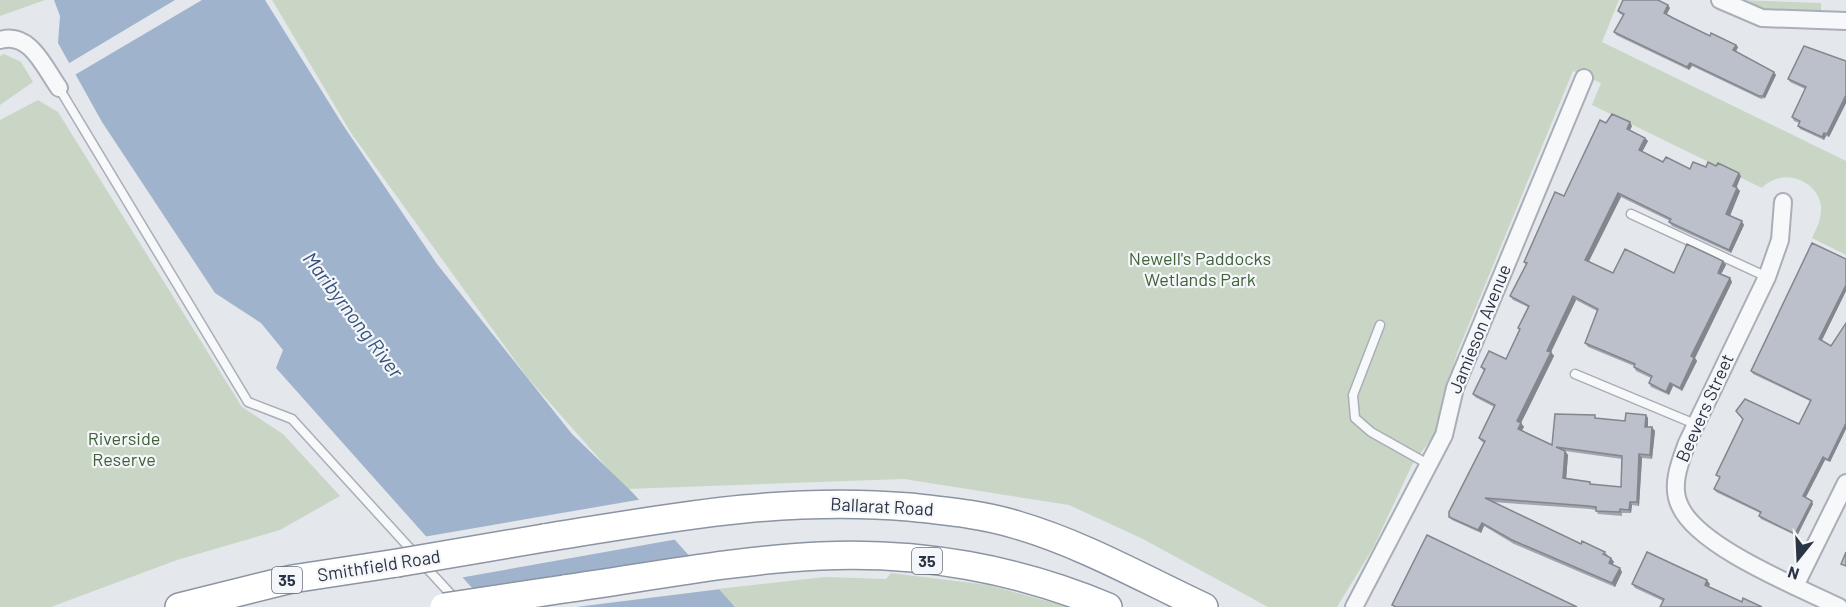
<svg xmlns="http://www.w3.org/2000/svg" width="1846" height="607" font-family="Barlow,sans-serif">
	<rect width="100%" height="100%" fill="#e4e7ec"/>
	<!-- green -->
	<g fill="#c9d6c5">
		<path d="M0 0H45L0 16Z"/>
		<path d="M272 0H1619L1602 42 1846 161V255L1812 238C1817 228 1822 218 1821 206 1817 179 1781 167 1762 188L1592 105 1601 83 1573 71 1457 353 1434 435 1412 465 1373 548 1337 607H1268L1141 538 1069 505 904 479 626 489 527 377 351 133Z"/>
		<path d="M1738 0 1821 3V12L1764 11Z"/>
		<path d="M4 54 21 62 33 82 0 105V56Z"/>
		<path d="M38 100 58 112 242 407 283 434 340 496 280 530 177 560 51 607H0V120Z"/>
		<path d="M891 573 988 585 1069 607H735L718 589 825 577 886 579Z"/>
	</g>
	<!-- water -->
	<path fill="#9fb4cc" d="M54 0H265L343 125 437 264 572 434 633 493 735 607H489L276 368 283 350 261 323 215 293 102 122 58 43 60 16Z"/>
	<!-- pier -->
	<g fill="#e4e7ec">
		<path d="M175 0H202L73 76 66 65Z"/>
		<path d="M643 499 678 539 459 578 423 537Z"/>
		<path d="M696 559 721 589 576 607H485Z"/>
	</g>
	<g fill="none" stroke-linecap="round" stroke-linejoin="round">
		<defs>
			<g id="service">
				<path d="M59 88 248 402 292 419 415 554"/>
				<path d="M1631 214 1767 277"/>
				<path d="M1380 325 1353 395 1355 418 1371 432 1428 464"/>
				<path d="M1575 374 1695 424"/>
				<path d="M423 564 457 601"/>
			</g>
			<g id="minor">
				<path d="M1720 0 1762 18 1846 21"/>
				<path d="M0 40C30 31 44 67 59 88"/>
				<path d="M1783 202 1780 240 1767 277 1687 443C1680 462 1670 486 1680 506 1698 547 1798 587 1839 607"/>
				<path d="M1795 586 1846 483"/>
				<path d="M1354 607 1444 435 1455 388 1584 78"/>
			</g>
			<g id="trunk">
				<path d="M544 538C669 518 782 496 909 507 945 511 982 514 1017 525 1082 544 1142 578 1204 607"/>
				<path d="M564 589C649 577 735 560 820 556 919 551 1018 569 1108 607"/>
				<path d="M179 607 292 579 397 563"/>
			</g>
		</defs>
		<!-- service casing -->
		<use href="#service" stroke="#a9aeb7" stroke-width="11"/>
		<!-- minor casing -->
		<use href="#minor" stroke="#a9aeb7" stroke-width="20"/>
		<!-- trunk casing -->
		<use href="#trunk" stroke="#8b94a3" stroke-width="30"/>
		<!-- service -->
		<use href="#service" stroke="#f7f8fa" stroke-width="8"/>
		<!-- minor -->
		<use href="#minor" stroke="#f7f8fa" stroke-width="16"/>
		<!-- trunk -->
		<use href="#trunk" stroke="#fff" stroke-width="27"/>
		<defs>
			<g id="trunk-bridge">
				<path d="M397 563 544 538"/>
				<path d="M444 607 564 589"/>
			</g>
		</defs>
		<!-- trunk-bridge casing -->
		<use href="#trunk-bridge" stroke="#8b94a3" stroke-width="30" stroke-linecap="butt"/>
		<!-- trunk-bridge -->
		<use href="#trunk-bridge" stroke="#fff" stroke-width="27"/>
	</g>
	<!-- wall -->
	<g fill="#a1a5ae" fill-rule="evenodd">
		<path d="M1670 8 1667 14 1673 18 1710 36 1736 45 1738 47 1736 52 1776 75 1765 98 1761 99 1692 66 1689 70 1616 35 1614 32 1623 15 1620 14 1618 11Z"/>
		<path d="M1846 61V103L1829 137 1826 136 1824 140 1800 129 1798 126 1799 123 1794 121 1792 117 1805 89 1790 82 1788 79Z"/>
		<path d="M1606 123 1632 126 1630 130 1645 138 1648 141 1642 152 1663 162 1690 169 1706 167 1741 176 1736 187 1740 191 1730 216 1744 225 1731 253 1672 226 1669 222 1670 221 1621 197 1589 261 1613 273H1674L1723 261 1726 265 1721 274 1730 278 1732 282 1695 358 1697 361 1682 391 1673 386 1669 395 1651 387 1649 383 1651 378 1636 371 1634 367V366L1588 347 1585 343 1597 311 1576 300 1551 352 1554 356 1521 423 1524 427 1522 430 1552 445 1598 418 1625 421 1646 415 1648 418V427L1655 431 1652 459 1642 458 1639 506 1632 505 1631 513H1622V516L1598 514 1596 510 1590 509 1493 502 1581 544 1605 552 1614 562 1612 565 1622 572 1615 587 1514 544 1484 526 1481 533 1452 520 1449 517 1484 443 1481 441 1479 438 1494 407 1475 397 1473 394 1484 371 1481 367 1506 359 1520 331 1518 328 1528 307 1513 300 1510 296 1526 265 1524 262 1564 196ZM1565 451 1622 459 1621 487 1592 485 1590 482 1566 478 1568 455Z"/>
		<path d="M1846 259V291L1822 340 1831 346 1846 323V429L1830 462 1825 460 1805 498 1813 504 1797 536 1761 519 1759 516 1760 513 1716 492 1714 489 1720 478 1716 475 1743 420 1736 411 1799 424 1810 401 1753 374 1751 371Z"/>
		<path d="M1632 584H1710L1708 587 1742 602 1663 601 1635 588Z"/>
	</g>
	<!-- shaded-wall -->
	<g fill="#83868d">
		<path d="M1668 5 1670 8 1666 15 1664 13Z"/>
		<path d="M1736 45 1738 47 1735 53 1733 50Z"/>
		<path d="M1690 63 1692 66 1689 70 1687 67Z"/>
		<path d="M1774 72 1776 75 1765 98 1763 96Z"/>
		<path d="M1846 95V103L1829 137 1827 134Z"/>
		<path d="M1630 122 1632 126 1629 132 1627 129Z"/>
		<path d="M1824 133 1826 136 1824 140 1822 137Z"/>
		<path d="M1645 138 1648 141 1641 154 1639 150Z"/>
		<path d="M1739 173 1741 176 1736 189 1733 186Z"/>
		<path d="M1737 188 1740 191 1729 218 1726 214Z"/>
		<path d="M1618 193 1621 197 1588 263 1585 260Z"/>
		<path d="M1742 221 1744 225 1731 253 1729 250Z"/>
		<path d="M1723 261 1726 265 1720 276 1718 273Z"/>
		<path d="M1730 278 1732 282 1695 358 1697 361 1682 391 1680 388 1691 356Z"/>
		<path d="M1846 285V291L1821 342 1819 339Z"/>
		<path d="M1573 296 1576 300 1550 354 1547 351Z"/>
		<path d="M1551 352 1554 356 1520 425 1517 421Z"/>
		<path d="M1670 383 1673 386 1669 395 1666 392Z"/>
		<path d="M1646 415 1648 418V430L1645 427Z"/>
		<path d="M1521 423 1524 427 1521 432 1518 429Z"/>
		<path d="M1846 423V429L1830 462 1828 460Z"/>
		<path d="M1652 427 1655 431 1652 459 1650 455Z"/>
		<path d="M1565 451 1568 455 1566 481 1563 478Z"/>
		<path d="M1639 454 1642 458 1639 506 1637 502Z"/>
		<path d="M1823 457 1825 460 1805 499 1803 496Z"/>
		<path d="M1812 501 1813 504 1797 536 1795 534Z"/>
		<path d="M1630 502 1632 505 1631 513 1629 510Z"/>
		<path d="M1482 523 1484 526 1481 533 1478 530Z"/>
		<path d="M1611 558 1614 562 1611 567 1609 563Z"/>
		<path d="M1620 568 1622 572 1615 587 1612 583Z"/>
		<path d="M1707 580 1710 584 1707 589 1705 585Z"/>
	</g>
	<!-- building -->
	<g fill="#bbc0ca" stroke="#83868d" stroke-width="1.5" fill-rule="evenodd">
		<path d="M1623 0H1658L1668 5 1664 13 1673 18 1710 36 1711 33 1736 45 1733 50 1774 72 1763 96H1759L1690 63 1687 67 1614 32 1624 14 1618 11Z"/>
		<path d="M1804 46 1846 61V95L1827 134 1824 133 1822 137 1798 126 1800 121 1792 117 1806 87 1788 79Z"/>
		<path d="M1612 114 1630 122 1627 129 1645 138 1639 150 1663 162 1666 157 1690 169 1693 162 1706 167 1708 162 1716 166 1718 163 1739 173 1733 186 1737 188 1726 214 1742 221 1729 250 1669 222 1671 219 1618 193 1585 260 1613 273 1625 249 1674 273 1687 244 1723 261 1718 273 1730 278 1691 356 1694 358 1680 388 1670 383 1666 392 1649 383 1652 376 1634 367 1635 364 1585 343 1598 309 1573 296 1547 351 1551 352 1517 421 1521 423 1518 429 1552 445 1555 414 1595 415V418L1625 421 1626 413 1646 415 1645 427H1652L1650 455 1639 454 1637 502H1630L1629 510 1620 509V512L1596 511V507L1588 506 1485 498 1581 544 1582 541 1605 552 1603 554 1611 558 1609 563 1620 568 1612 583 1512 540 1482 523 1478 530 1449 517V512L1485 441 1479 438 1495 405 1473 394 1485 369 1481 367 1489 351 1506 359 1520 329 1518 328 1529 306 1510 296 1527 263 1524 262 1555 192 1564 196 1600 120 1606 123ZM1556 447 1622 456 1621 487 1590 484V482L1563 478 1565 451Z"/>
		<path d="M1812 243 1846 259V285L1819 339 1831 346 1846 323V423L1828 460 1823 457 1803 496 1812 501 1795 534 1759 516 1761 512 1714 489 1720 477 1716 475 1743 419 1736 411 1745 399 1799 424 1811 400 1751 371Z"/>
		<path d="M1427 535 1577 607H1396L1392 605Z"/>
		<path d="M1647 552 1707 580 1705 585 1742 602 1743 598 1762 607H1660L1664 599 1632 584Z"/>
		<path d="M1846 552V566L1841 564Z"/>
	</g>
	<g text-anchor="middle" stroke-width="4.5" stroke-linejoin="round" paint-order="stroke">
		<!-- shield labels -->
		<g fill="#f4f6f9" stroke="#676e7b" stroke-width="1.5">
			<rect x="912" y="548" width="30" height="26" rx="4.5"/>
			<rect x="272" y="567" width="30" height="26" rx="4.5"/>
		</g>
		<g font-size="16" font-weight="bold" fill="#2b3445">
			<text x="927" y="567">35</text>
			<text x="287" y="586">35</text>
		</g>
		<!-- park labels -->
		<g font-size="18" fill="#3f6138" stroke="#f4f6f9">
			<text x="1200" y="265">Newell's Paddocks<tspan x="1200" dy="21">Wetlands Park</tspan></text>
			<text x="124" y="445">Riverside<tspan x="124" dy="21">Reserve</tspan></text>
		</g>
		<!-- street labels -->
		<g font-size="18" fill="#2b3445" stroke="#f4f6f9">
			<text transform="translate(1480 329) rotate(-68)" y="6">Jamieson Avenue</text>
			<text transform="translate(1705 408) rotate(-66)" y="6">Beevers Street</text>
			<text transform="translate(882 507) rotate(3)" y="6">Ballarat Road</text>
			<text transform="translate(379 566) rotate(-9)" y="6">Smithfield Road</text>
		</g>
		<!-- water labels -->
		<g font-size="20" font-style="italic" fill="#34527a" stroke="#f4f6f9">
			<text transform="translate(353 315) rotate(53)" y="7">Maribyrnong River</text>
		</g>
	</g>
	<!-- north arrow -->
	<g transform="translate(1798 559) rotate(198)" stroke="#f4f6f9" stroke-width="4.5" paint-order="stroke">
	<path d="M0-4.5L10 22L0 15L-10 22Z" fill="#2b3445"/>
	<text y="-9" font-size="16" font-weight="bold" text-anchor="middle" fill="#2b3445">N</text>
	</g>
</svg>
